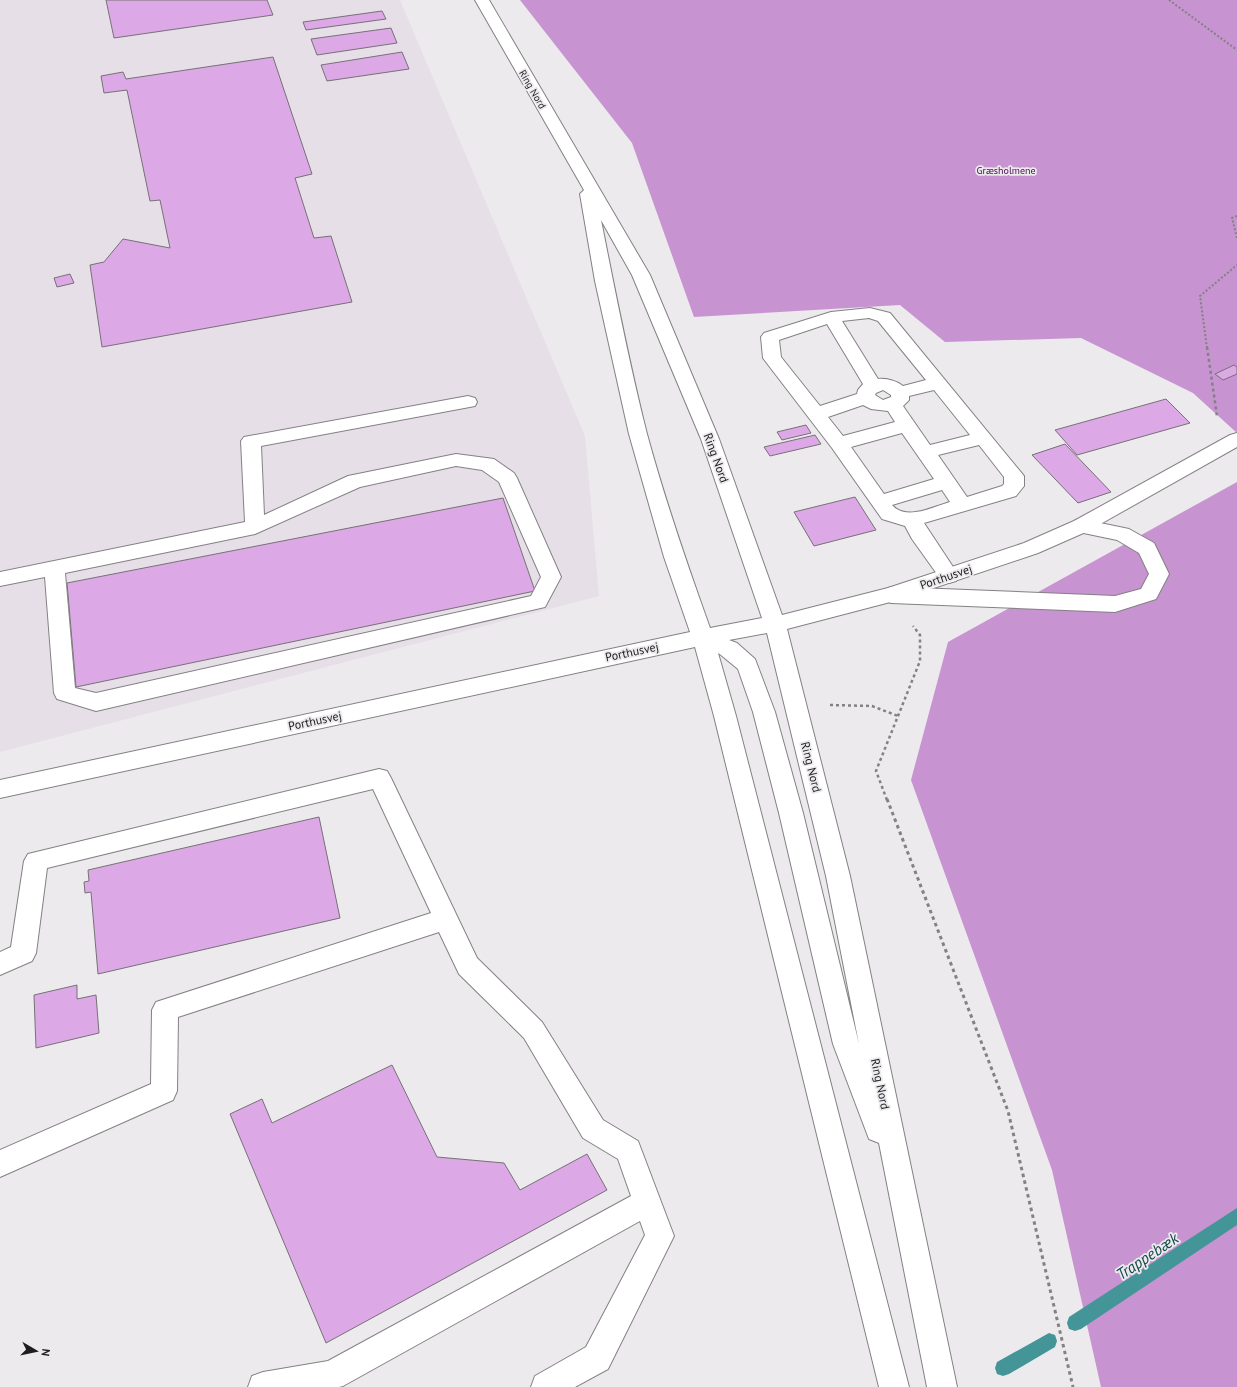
<svg xmlns="http://www.w3.org/2000/svg" width="1237" height="1387" font-family="'PT Sans',sans-serif">
	<rect width="100%" height="100%" fill="#eceaed"/>
	<!-- built -->
	<path fill="#e7dfe8" d="M0 0H400L585 436 599 596 0 752Z"/>
	<!-- forest -->
	<g fill="#c793d0">
		<path d="M520 0H1237V433L1193 393 1081 338 945 342 900 305 694 317 632 143Z"/>
		<path d="M1237 482V1387H1101L1052 1170 911 780 948 642Z"/>
	</g>
	<g fill="none" stroke-linecap="round" stroke-linejoin="round">
		<!-- stream -->
		<g fill="#449598" fill-rule="evenodd">
			<path d="M1237 1208V1225L1081 1329 1075 1331 1069 1329 1067 1323 1069 1317Z"/>
			<path d="M1049 1333 1055 1335 1057 1341 1055 1347 1009 1374 1003 1376 997 1374 995 1368 997 1362Z"/>
		</g>
	</g>
	<!-- building -->
	<g fill="#dda8e6" stroke="#757275">
		<path d="M106 0H267L273 15 114 38Z"/>
		<path d="M382 11 386 19 306 30 303 22Z"/>
		<path d="M391 28 397 43 317 55 311 39Z"/>
		<path d="M402 52 409 69 327 81 321 65Z"/>
		<path d="M273 57 312 174 295 178 314 238 331 236 352 302 102 347 90 265 104 262 123 239 170 248 160 200 150 201 127 90 104 93 101 76 123 72 126 79Z"/>
		<path d="M70 274 74 283 57 287 54 278Z"/>
		<path d="M1234 365 1237 367V374L1223 380 1215 374Z"/>
		<path d="M1166 399 1190 423 1077 455 1055 430Z"/>
		<path d="M806 425 811 433 782 440 777 432Z"/>
		<path d="M815 435 821 444 770 456 764 447Z"/>
		<path d="M1065 444 1111 492 1078 503 1032 455Z"/>
		<path d="M855 497 876 530 814 546 794 512Z"/>
		<path d="M503 498 535 591 76 687 67 583Z"/>
		<path d="M319 817 340 918 98 974 91 892 85 893 84 882 89 881 88 870Z"/>
		<path d="M77 985V999L96 995 99 1033 36 1048 34 995Z"/>
		<path d="M392 1065 437 1157 504 1163 520 1190 587 1154 607 1190 326 1343 230 1114 262 1099 272 1123Z"/>
	</g>
	<g fill="none" stroke-linecap="round" stroke-linejoin="round">
		<defs>
			<g id="lane">
				<path d="M870 308 890 313 1024 476V486L1016 496 924 523 959 576 956 581 949 583 942 581 912 539 905 526 882 519 832 448 766 362 763 358 761 337 764 333 831 312ZM869 318 878 321 926 380 903 386C897 381 886 378 878 379L842 321ZM827 324 863 384 858 390 857 394 820 406 781 357 779 340ZM883 390 891 395V397L883 400 875 395 876 393ZM934 390 970 435 930 445 903 406 909 400V396ZM863 405 871 409 888 411 895 422 843 436 828 417ZM902 433 934 479 884 494 851 447ZM979 445 1004 477V484L1002 486 967 497 938 455ZM942 490 950 502C933 507 906 521 892 505Z"/>
				<path d="M468 396 475 398 477 402 475 406 261 446 264 515 348 476 456 454 494 459 514 473 517 478 561 577 545 607 96 711 57 699 54 693 45 577 0 586V572L245 522 241 441 244 437ZM456 466 482 470 499 482 541 577 531 596 96 693 75 688 65 573 255 534 360 487Z"/>
				<path d="M1081 519 1129 529 1154 543 1169 574 1156 599 1115 612 891 603 884 600 881 595 884 590 891 587 1115 596 1141 589 1149 574 1139 553 1117 540 1074 531 1071 526 1074 521Z"/>
				<path d="M379 769 387 771 391 778 477 958 542 1022 603 1120 638 1141 674 1236 608 1369 575 1387H531L535 1376 586 1347 645 1235 640 1221 343 1386 339 1387H248L252 1376 263 1372 328 1361 631 1196 618 1159 583 1138 524 1038 459 974 439 932 178 1017 177 1091 173 1100 0 1177V1150L151 1084 152 1010 156 1002 431 913 373 789 47 868 36 953 32 961 0 975V952L11 947 24 861 28 854Z"/>
			</g>
			<path id="secondary" d="M475 0H489L650 275 719 439 782 615 888 588 1024 543 1074 521 1230 435 1237 433V447L1088 531 1038 553 898 600 787 629 850 876 957 1387H927L879 1143 869 1139 833 1044 779 813 753 712 738 669 721 655 718 653 736 716 909 1387H879L714 716 695 647 0 798V780L690 632 664 557 629 434 595 281 580 194 584 190ZM601 220 632 275 701 439 762 618 710 628C687 564 665 500 647 434 629 363 615 291 601 220ZM767 633 826 876 859 1044 803 813 775 712 755 659 737 643 729 640Z"/>
		</defs>
		<!-- lane casing -->
		<use href="#lane" stroke="#848184" stroke-width="2"/>
		<!-- secondary casing -->
		<use href="#secondary" stroke="#848184" stroke-width="2"/>
		<!-- path-far2 -->
		<g stroke="#828183" stroke-width="2" stroke-dasharray="2 2" stroke-linecap="butt">
			<path d="M1169 0 1237 50"/>
			<path d="M1237 216 1232 218 1237 238"/>
			<path d="M1207 348 1200 296 1237 265"/>
		</g>
		<!-- path-far1 -->
		<g stroke="#828183" stroke-width="2.5" stroke-dasharray="3 3" stroke-linecap="butt">
			<path d="M1207 347 1217 416"/>
			<path d="M830 705 872 706 898 716"/>
			<path d="M887 800 876 771 920 661V635L913 626"/>
		</g>
		<!-- path -->
		<path stroke="#828183" stroke-width="3" stroke-dasharray="3.5 3.5" stroke-linecap="butt" d="M887 799 1008 1111 1073 1387"/>
		<!-- lane -->
		<use href="#lane" fill="#fff" fill-rule="evenodd"/>
		<!-- secondary -->
		<use href="#secondary" fill="#fff" fill-rule="evenodd"/>
	</g>
	<g text-anchor="middle" stroke-width="3.5" stroke-linejoin="round" paint-order="stroke">
		<!-- far-street labels -->
		<g font-size="10" fill="#1e1d1e" stroke="#eceaed">
			<text transform="translate(533 89) rotate(60)" y="4">Ring Nord</text>
		</g>
		<!-- far-park labels -->
		<g font-size="10" fill="#4c0956" stroke="#eceaed">
			<text x="1006" y="174">Græsholmene</text>
		</g>
		<!-- street labels -->
		<g font-size="12" fill="#1e1d1e" stroke="#eceaed">
			<text transform="translate(716 458) rotate(70)" y="4">Ring Nord</text>
			<text transform="translate(946 577) rotate(-19)" y="4">Porthusvej</text>
			<text transform="translate(632 652) rotate(-12)" y="4">Porthusvej</text>
			<text transform="translate(315 721) rotate(-12)" y="4">Porthusvej</text>
			<text transform="translate(811 767) rotate(76)" y="4">Ring Nord</text>
			<text transform="translate(880 1084) rotate(78)" y="4">Ring Nord</text>
		</g>
		<!-- near-water labels -->
		<g font-size="16" font-style="italic" fill="#14484a" stroke="#eceaed">
			<text transform="translate(1147 1256) rotate(-34)" y="6">Trappebæk</text>
		</g>
	</g>
	<!-- north arrow -->
	<g transform="translate(36 1351) rotate(99)" stroke="#eceaed" stroke-width="3" paint-order="stroke">
	<path d="M0-3L7 15L0 10L-7 15Z" fill="#1e1d1e"/>
	<text y="-6" font-size="11" font-weight="bold" text-anchor="middle" fill="#1e1d1e">N</text>
	</g>
</svg>
